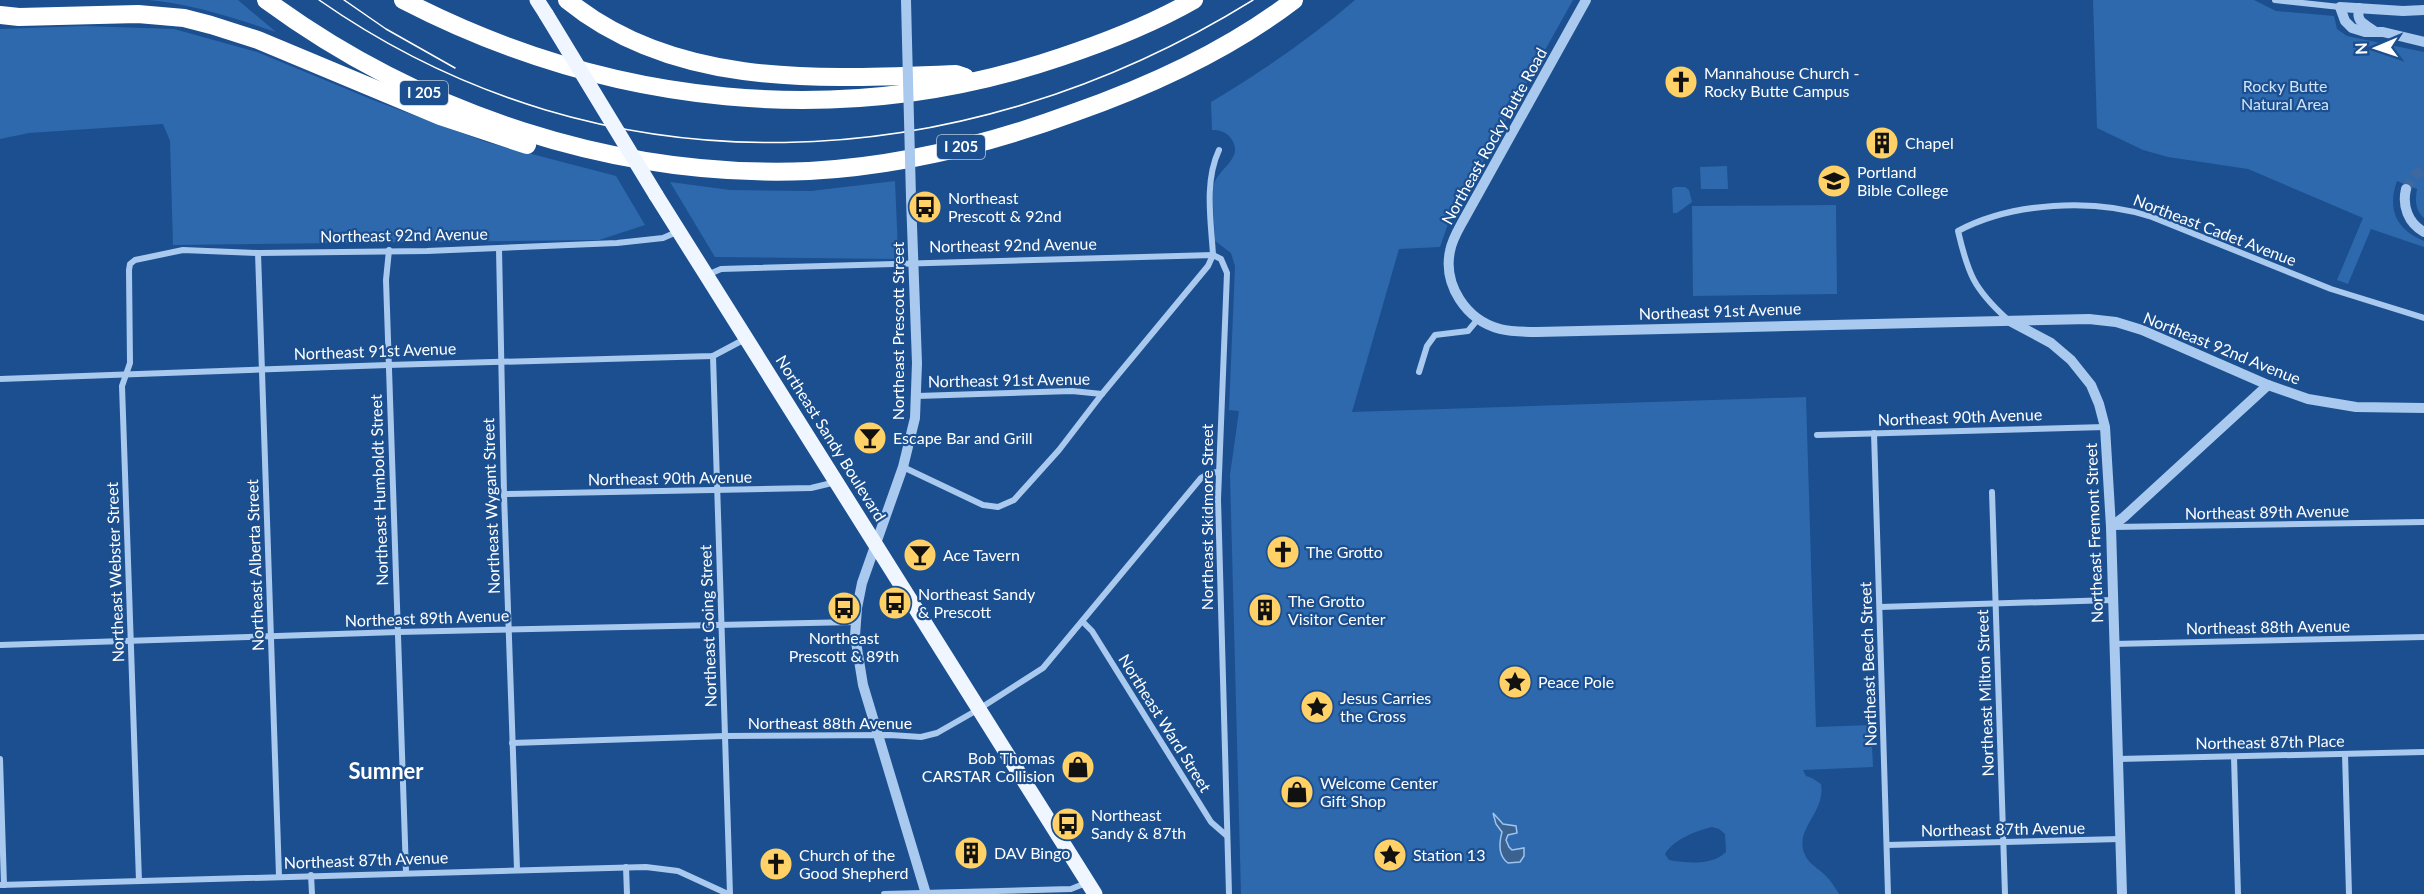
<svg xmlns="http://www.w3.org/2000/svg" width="2424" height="894" font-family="Lato,sans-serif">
	<rect width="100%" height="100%" fill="#1b4f8f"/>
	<!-- green -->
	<g fill="#2e69ad" fill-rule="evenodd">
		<path d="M148 0H238L276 32C234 18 193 4 148 0Z"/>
		<path d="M1355 0H1573L1448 224 1440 247 1399 249 1352 412 1806 397 1816 727 1871 725 1873 767 1803 770 1806 776 1812 778 1821 784C1826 813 1793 829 1805 855 1809 864 1818 868 1825 875 1830 880 1835 887 1839 894H1241L1230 475 1239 411 1229 410 1235 266 1231 253 1215 241C1215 227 1211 198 1214 185 1217 169 1244 159 1232 140 1227 132 1220 130 1212 130L1211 102C1261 72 1311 38 1355 0ZM1712 827 1719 829 1725 834 1726 852C1712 866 1687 863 1669 860L1665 854C1674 839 1696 831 1712 827Z"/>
		<path d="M2093 0H2254L2276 11 2334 16 2337 29 2347 36 2424 52V218C2415 210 2415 200 2417 189L2397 181C2387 209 2396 230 2424 241V247L2371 229 2348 284 2337 280 2363 218 2248 169 2168 157 2143 150 2097 128Z"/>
		<path d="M84 26 174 29 257 52 373 100 486 142 616 176 645 225 599 240 173 245 170 141 163 124 29 133 0 139V29Z"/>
		<path d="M1727 166 1728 189H1701L1700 167Z"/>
		<path d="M895 181 898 251 894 255 895 259 715 257 670 182 730 190 811 191Z"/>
		<path d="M1675 187H1685L1689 190 1692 202 1677 213H1673L1672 189Z"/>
		<path d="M1836 205 1837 294 1693 296 1692 206Z"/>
	</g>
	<!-- water -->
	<path fill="#3c6290" stroke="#9cc4f0" stroke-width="1.5" d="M1493 813 1503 824 1516 826 1517 833 1508 835 1506 840 1509 847 1512 850 1524 848V856L1520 862 1508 863C1498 856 1499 843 1502 832L1496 824Z"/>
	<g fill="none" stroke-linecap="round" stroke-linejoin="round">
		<!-- tertiary-tunnel -->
		<path stroke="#3d69a0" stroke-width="10" stroke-dasharray="10 5" stroke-linecap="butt" d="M2406 189 2414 176 2424 168"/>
		<!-- minor -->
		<g stroke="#a9c9ee" stroke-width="6">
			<path d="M2275 0 2340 7"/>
			<path d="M499 249 504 494 517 869"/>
			<path d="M389 250 386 280 406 872"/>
			<path d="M258 253 279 876"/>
			<path d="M707 275 721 269 1213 255 1221 259 1227 273 1218 499 1229 894"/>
			<path d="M2007 319C1974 289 1968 274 1958 231 2012 202 2094 198 2152 217L2331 289 2424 318"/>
			<path d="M713 356 730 894"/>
			<path d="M1419 372 1427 346 1435 335 1468 331 1478 319"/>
			<path d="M0 379 388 365 713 356 745 339"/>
			<path d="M917 396 1072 391 1102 394"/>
			<path d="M1874 433 1888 894"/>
			<path d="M1817 435 2105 427"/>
			<path d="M903 467 983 505 998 507 1014 500 1059 450 1102 394 1208 266 1213 255C1211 221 1204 182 1219 150"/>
			<path d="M1992 492 2005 894"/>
			<path d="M504 494 811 488 836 482"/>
			<path d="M2113 527 2424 522"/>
			<path d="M1880 607 2112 600"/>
			<path d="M1083 622 1092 631 1211 822 1227 836"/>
			<path d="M2113 644 2424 637"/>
			<path d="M0 645 398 632 855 622"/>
			<path d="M512 743 725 736 890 735 921 737 937 733 979 709 1043 668 1201 478 1209 473 1218 472"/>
			<path d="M2345 754 2349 894"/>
			<path d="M2234 757 2238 894"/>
			<path d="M0 759 4 885"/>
			<path d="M2118 759 2424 752"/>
			<path d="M1887 845 2120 839"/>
			<path d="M626 867 627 894"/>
			<path d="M311 875 312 894"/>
			<path d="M139 881 122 386 130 363 129 270 130 264 135 260 183 250 258 253 427 251 617 243 663 238 679 231"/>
			<path d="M0 885 646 867 678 871 728 894"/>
			<path d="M884 894 1071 889 1086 883"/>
		</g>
		<!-- tertiary -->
		<g stroke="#a9c9ee" stroke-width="10">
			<path d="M906 0 907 41"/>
			<path d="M1586 0 1463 221C1458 230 1452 240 1450 251 1443 285 1466 320 1500 329 1512 332 1525 332 1537 332L2089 319 2116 322 2142 330 2268 385 2308 399 2356 407 2424 408"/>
			<path d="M2359 8C2356 23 2364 23 2374 31"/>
			<path d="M2424 10 2403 11 2340 7 2345 21 2352 28 2365 32H2383L2424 42"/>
			<path d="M2406 189C2402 206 2408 223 2424 232"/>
			<path d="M911 198 917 363 915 418 903 467 862 583 857 608 855 636 863 685 926 894"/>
			<path d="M2010 321 2051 343 2071 360 2091 385 2099 404 2105 427 2111 527 2122 894"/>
			<path d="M2111 527 2124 517 2268 385"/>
		</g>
		<!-- primary -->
		<g stroke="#f0f6ff" stroke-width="15">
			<path d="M537 0 546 14"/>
			<path d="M656 195 1095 894"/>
		</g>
		<!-- motorway -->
		<g stroke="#fff" stroke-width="18">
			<path d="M266 0C421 114 616 179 809 171 899 166 989 144 1073 113 1150 86 1229 50 1294 0"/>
			<path d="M403 0C608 106 840 132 1061 57 1106 42 1152 24 1194 0"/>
			<path d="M567 0C676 89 823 79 956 74L965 77"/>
			<path d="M0 15 19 17 138 14 184 18 211 25 258 40 440 116 527 145"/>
		</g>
		<!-- tram -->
		<g stroke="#fff" stroke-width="1.5">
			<path d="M319 0C605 200 963 180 1253 0"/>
			<path d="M344 0 386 29 455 68"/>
		</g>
		<!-- tertiary-bridge -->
		<path stroke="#a9c9ee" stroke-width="10" d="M907 41 911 198"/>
		<!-- primary-bridge -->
		<path stroke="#f0f6ff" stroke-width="15" d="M546 14 656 195"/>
	</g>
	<!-- icons -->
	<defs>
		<symbol id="church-disc" viewBox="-11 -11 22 22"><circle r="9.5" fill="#ffd166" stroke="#1b4f8f"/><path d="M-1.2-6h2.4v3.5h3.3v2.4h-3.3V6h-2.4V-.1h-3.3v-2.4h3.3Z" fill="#111"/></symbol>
		<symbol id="building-disc" viewBox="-11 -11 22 22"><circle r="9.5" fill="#ffd166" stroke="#1b4f8f"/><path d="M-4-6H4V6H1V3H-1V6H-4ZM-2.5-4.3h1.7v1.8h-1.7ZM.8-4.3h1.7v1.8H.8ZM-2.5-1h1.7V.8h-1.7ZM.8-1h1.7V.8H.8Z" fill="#111"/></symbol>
		<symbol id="university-disc" viewBox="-11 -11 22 22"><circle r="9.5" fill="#ffd166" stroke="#1b4f8f"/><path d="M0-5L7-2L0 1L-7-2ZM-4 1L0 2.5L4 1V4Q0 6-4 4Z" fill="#111"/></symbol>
		<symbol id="bus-disc" viewBox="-11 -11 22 22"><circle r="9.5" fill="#ffd166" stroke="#1b4f8f"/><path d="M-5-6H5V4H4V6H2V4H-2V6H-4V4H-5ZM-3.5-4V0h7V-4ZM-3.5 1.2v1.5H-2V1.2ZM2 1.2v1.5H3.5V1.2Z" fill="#111"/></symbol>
		<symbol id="bar-disc" viewBox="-11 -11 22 22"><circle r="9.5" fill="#ffd166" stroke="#1b4f8f"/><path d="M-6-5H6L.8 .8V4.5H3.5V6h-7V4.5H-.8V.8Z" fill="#111"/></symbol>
		<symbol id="sight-disc" viewBox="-11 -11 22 22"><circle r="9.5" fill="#ffd166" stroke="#1b4f8f"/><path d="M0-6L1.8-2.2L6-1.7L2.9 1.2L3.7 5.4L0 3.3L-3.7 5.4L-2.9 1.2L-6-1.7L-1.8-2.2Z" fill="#111"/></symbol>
		<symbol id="shop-disc" viewBox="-11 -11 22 22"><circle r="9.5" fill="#ffd166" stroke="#1b4f8f"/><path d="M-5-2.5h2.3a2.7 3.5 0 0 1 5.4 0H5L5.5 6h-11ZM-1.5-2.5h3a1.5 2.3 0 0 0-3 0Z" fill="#111"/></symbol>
	</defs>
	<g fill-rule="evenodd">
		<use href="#church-disc" x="1662" y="63" width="38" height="38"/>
		<use href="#building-disc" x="1863" y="124" width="38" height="38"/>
		<use href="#university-disc" x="1815" y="162" width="38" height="38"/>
		<use href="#bus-disc" x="906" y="188" width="38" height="38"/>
		<use href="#bar-disc" x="851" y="419" width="38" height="38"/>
		<use href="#church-disc" x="1264" y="533" width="38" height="38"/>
		<use href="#bar-disc" x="901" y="536" width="38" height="38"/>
		<use href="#bus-disc" x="876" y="584" width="38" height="38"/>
		<use href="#bus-disc" x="825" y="589" width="38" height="38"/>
		<use href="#building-disc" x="1246" y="591" width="38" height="38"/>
		<use href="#sight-disc" x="1496" y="663" width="38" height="38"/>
		<use href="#sight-disc" x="1298" y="688" width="38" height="38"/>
		<use href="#shop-disc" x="1059" y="748" width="38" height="38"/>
		<use href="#shop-disc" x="1278" y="773" width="38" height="38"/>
		<use href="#bus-disc" x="1049" y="805" width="38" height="38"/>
		<use href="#building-disc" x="952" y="834" width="38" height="38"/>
		<use href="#sight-disc" x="1371" y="836" width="38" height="38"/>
		<use href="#church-disc" x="757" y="845" width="38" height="38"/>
	</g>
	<g text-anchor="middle" stroke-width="4.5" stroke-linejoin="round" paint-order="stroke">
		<!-- shield labels -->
		<g fill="#1b4f8f" stroke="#bbcadd" stroke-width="1.5">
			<rect x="400" y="81" width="48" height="24" rx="4.5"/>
			<rect x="937" y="135" width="48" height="24" rx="4.5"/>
		</g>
		<g font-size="15" font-weight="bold" fill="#fff">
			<text x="424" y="98">I 205</text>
			<text x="961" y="152">I 205</text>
		</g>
		<!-- poi labels -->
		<g font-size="16" fill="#fff" stroke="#1b4f8f" text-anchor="start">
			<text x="1704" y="79">Mannahouse Church -<tspan x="1704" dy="18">Rocky Butte Campus</tspan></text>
			<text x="1905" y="149">Chapel</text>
			<text x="1857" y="178">Portland<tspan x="1857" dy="18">Bible College</tspan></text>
			<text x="948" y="204">Northeast<tspan x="948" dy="18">Prescott &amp; 92nd</tspan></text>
			<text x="893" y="444">Escape Bar and Grill</text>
			<text x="1306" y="558">The Grotto</text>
			<text x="943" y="561">Ace Tavern</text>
			<text x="918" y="600">Northeast Sandy<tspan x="918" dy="18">&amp; Prescott</tspan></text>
			<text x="1288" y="607">The Grotto<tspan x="1288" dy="18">Visitor Center</tspan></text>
			<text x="844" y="644" text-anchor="middle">Northeast<tspan x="844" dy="18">Prescott &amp; 89th</tspan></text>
			<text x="1538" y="688">Peace Pole</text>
			<text x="1340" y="704">Jesus Carries<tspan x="1340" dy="18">the Cross</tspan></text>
			<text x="1055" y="764" text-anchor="end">Bob Thomas<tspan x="1055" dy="18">CARSTAR Collision</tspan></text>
			<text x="1320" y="789">Welcome Center<tspan x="1320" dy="18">Gift Shop</tspan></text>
			<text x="1091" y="821">Northeast<tspan x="1091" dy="18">Sandy &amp; 87th</tspan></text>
			<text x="994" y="859">DAV Bingo</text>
			<text x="799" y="861">Church of the<tspan x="799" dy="18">Good Shepherd</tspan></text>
			<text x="1413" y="861">Station 13</text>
		</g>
		<!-- park labels -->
		<g font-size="16" fill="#cfe3fa" stroke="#1b4f8f">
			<text x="2285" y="92">Rocky Butte<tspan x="2285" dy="18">Natural Area</tspan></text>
		</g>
		<!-- street labels -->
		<g font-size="16" fill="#fff" stroke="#1b4f8f">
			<text transform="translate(1494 136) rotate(-61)" y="6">Northeast Rocky Butte Road</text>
			<text transform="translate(2215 230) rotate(21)" y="6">Northeast Cadet Avenue</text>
			<text transform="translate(404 235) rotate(-1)" y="6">Northeast 92nd Avenue</text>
			<text transform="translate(1013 245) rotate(-1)" y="6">Northeast 92nd Avenue</text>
			<text transform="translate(1720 311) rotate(-2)" y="6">Northeast 91st Avenue</text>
			<text transform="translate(898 331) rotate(-90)" y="6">Northeast Prescott Street</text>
			<text transform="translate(2222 348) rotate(22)" y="6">Northeast 92nd Avenue</text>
			<text transform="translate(375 351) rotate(-2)" y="6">Northeast 91st Avenue</text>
			<text transform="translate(1009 380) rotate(-1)" y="6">Northeast 91st Avenue</text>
			<text transform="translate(1960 417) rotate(-2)" y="6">Northeast 90th Avenue</text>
			<text transform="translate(831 438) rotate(58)" y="6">Northeast Sandy Boulevard</text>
			<text transform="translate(670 478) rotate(-1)" y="6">Northeast 90th Avenue</text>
			<text transform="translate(379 490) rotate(-92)" y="6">Northeast Humboldt Street</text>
			<text transform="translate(491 506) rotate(-92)" y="6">Northeast Wygant Street</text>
			<text transform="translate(2267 512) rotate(-1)" y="6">Northeast 89th Avenue</text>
			<text transform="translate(1207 517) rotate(-90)" y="6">Northeast Skidmore Street</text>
			<text transform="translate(2094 533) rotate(-92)" y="6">Northeast Fremont Street</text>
			<text transform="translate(255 565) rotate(-92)" y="6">Northeast Alberta Street</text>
			<text transform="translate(115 572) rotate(-92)" y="6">Northeast Webster Street</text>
			<text transform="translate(427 618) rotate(-2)" y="6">Northeast 89th Avenue</text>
			<text transform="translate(708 626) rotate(-92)" y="6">Northeast Going Street</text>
			<text transform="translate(2268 627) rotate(-1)" y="6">Northeast 88th Avenue</text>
			<text transform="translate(1868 664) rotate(-92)" y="6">Northeast Beech Street</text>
			<text transform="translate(1985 693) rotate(-92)" y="6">Northeast Milton Street</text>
			<text x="830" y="729">Northeast 88th Avenue</text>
			<text transform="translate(1165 723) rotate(58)" y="6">Northeast Ward Street</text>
			<text transform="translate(2270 742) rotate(-1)" y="6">Northeast 87th Place</text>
			<text transform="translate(2003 829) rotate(-1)" y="6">Northeast 87th Avenue</text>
			<text transform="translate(366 860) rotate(-2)" y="6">Northeast 87th Avenue</text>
		</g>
		<!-- district labels -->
		<g font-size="22" font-weight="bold" fill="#fff" stroke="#1b4f8f">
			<text x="386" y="779">Sumner</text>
		</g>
	</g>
	<!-- north arrow -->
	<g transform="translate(2376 48) rotate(268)" stroke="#1b4f8f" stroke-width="4.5" paint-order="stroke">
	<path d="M0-4.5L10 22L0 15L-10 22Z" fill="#ffffff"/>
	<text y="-9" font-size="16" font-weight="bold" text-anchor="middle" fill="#ffffff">N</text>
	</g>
</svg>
